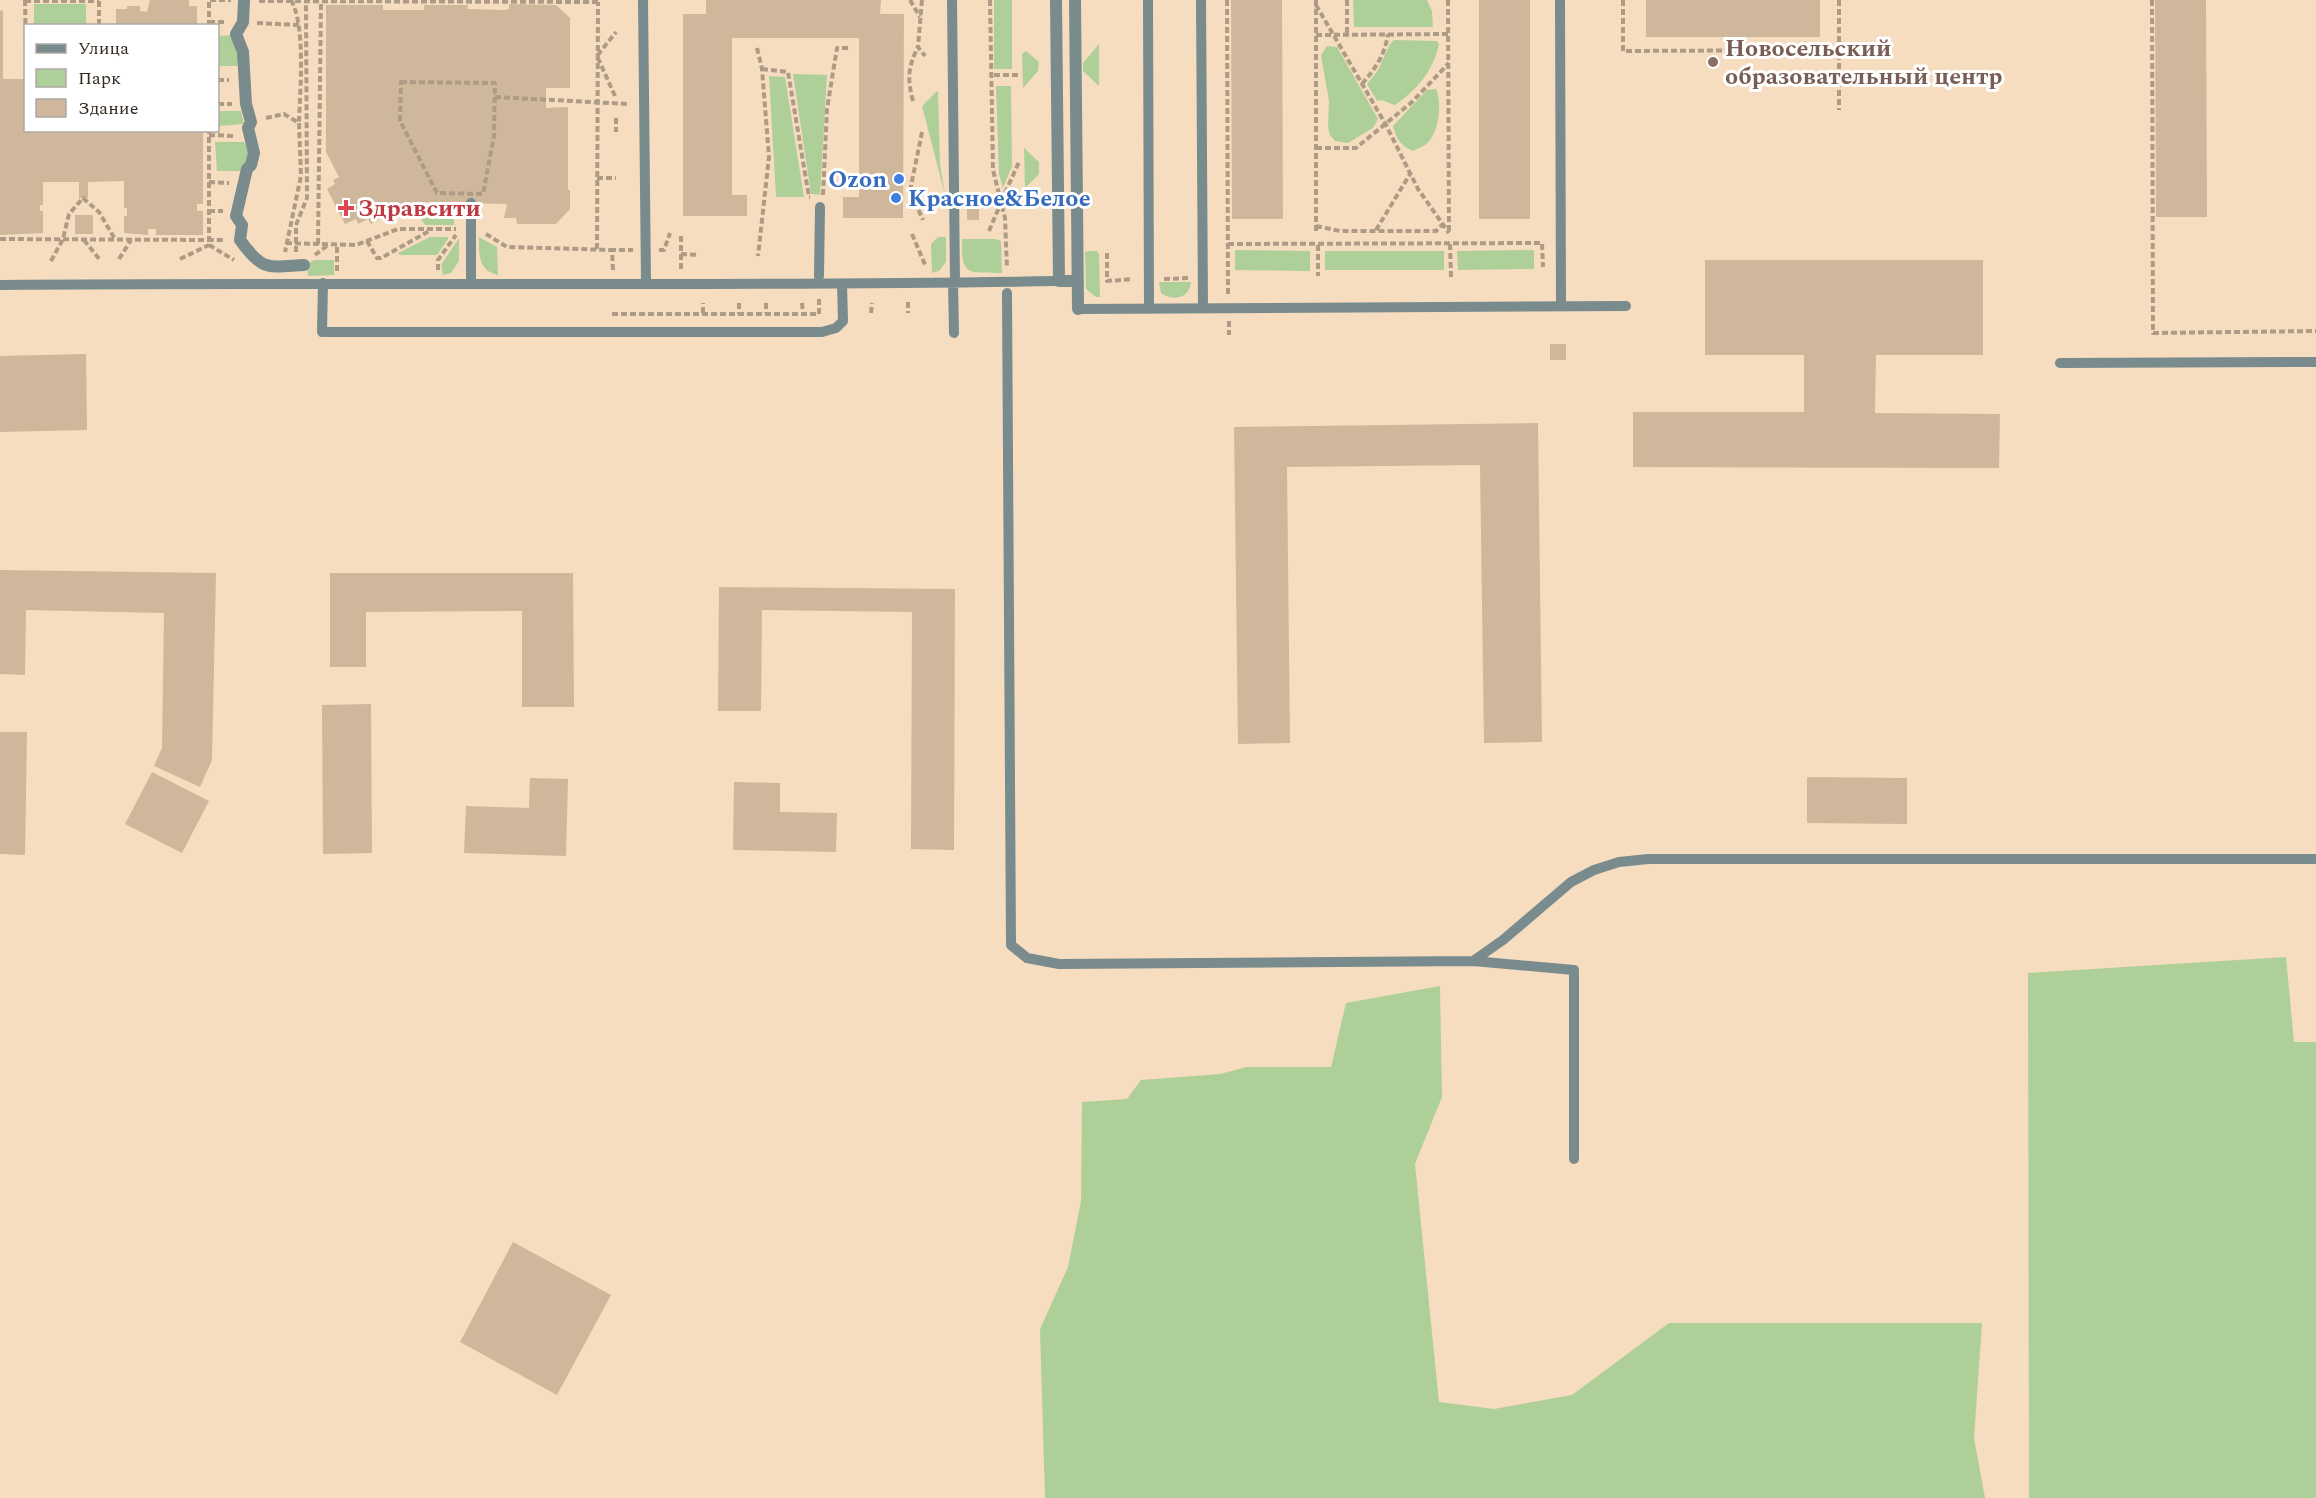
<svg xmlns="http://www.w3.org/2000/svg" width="2316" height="1498" viewBox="0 0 2316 1498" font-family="Spectral,serif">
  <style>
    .green { fill: #afcf99 }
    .building { fill: #cfb79b }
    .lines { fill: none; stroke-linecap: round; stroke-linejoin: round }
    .path { stroke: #ae9b85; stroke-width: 4; stroke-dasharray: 6 3; stroke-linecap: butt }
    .lane { stroke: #798b8d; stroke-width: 10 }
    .street { stroke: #798b8d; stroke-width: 12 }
    .education-dot { fill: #8d6e63; stroke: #fff; stroke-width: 2 }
    .shop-dot { fill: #3f7fe0; stroke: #fff; stroke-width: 2 }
    .health-dot { fill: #e0444e; stroke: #fff; stroke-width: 2 }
    .labels { text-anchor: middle; stroke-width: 6; stroke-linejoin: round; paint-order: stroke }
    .education-label { font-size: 24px; font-weight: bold; fill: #785e54; stroke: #fff; text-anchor: start }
    .shop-label { font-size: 24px; font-weight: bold; fill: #366cbe; stroke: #fff; text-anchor: end }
    .health-label { font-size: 24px; font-weight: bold; fill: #be3a42; stroke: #fff; text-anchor: start }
  </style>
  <rect width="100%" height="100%" fill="#f6ddc0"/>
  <path class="green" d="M 994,0 L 1012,0 L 1012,69 L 994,69 Z
    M 1353,0 L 1427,0 L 1432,11 L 1433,27 L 1354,27 Z
    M 34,4 L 86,4 L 86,25 L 34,25 Z
    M 232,35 L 238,53 L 238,66 L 218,66 L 218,36 Z
    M 1394,40 L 1437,41 L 1439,44 C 1433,71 1418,89 1395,105 L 1381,100 L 1377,101 L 1367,84 L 1378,70 L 1390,44 Z
    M 1099,44 L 1099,86 L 1083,71 L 1083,63 Z
    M 1327,46 L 1337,47 L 1378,119 L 1373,128 L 1348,143 L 1335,141 L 1330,135 L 1328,127 L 1329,101 L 1321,55 Z
    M 1026,51 L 1039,62 L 1038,71 L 1023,88 L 1022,54 Z
    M 793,74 L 827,75 L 820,195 L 811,194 Z
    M 769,76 L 785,77 L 804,197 L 776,197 Z
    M 996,86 L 1011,86 L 1012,166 L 1003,188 L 999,174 Z
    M 1436,89 C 1442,103 1439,128 1430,140 C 1426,146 1419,148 1413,151 C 1401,146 1396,139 1393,126 L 1427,90 Z
    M 937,91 L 938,92 L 940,164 L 945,195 L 922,106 Z
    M 218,111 L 241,111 L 244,124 L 218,126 Z
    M 215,142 L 244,142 L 250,153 L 242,171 L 217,171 Z
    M 1024,148 L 1039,162 L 1039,174 L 1025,188 Z
    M 424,209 L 454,210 L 454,225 L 425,225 L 417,212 Z
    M 430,237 L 448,237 L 448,239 L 437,255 L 400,255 L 398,253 Z
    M 479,237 L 497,247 L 498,275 C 478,271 479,254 479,237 Z
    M 938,237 L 946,237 L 946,262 L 939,271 L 932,273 L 931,244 Z
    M 459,238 L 459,261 L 451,273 L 443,275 L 441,265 Z
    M 962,239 L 995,239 L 1001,241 L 1002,273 C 968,272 961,277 962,239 Z
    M 1235,250 L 1310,251 L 1310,271 L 1235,270 Z
    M 1534,250 L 1534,269 L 1458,270 L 1457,251 Z
    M 1089,251 L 1097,251 L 1099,254 L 1100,297 L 1096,297 L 1086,289 L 1085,252 Z
    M 1325,251 L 1444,251 L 1444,270 L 1325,270 Z
    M 314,260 L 334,260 L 334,275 L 308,276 L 307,264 Z
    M 1159,282 L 1191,282 C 1190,298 1173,302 1161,293 Z
    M 2286,957 L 2294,1042 L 2316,1042 L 2316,1498 L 2029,1498 L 2028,973 Z
    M 1440,986 L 1442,1097 L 1415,1164 L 1439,1402 L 1494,1409 L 1572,1395 L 1669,1323 L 1982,1323 L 1974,1438 L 1985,1498 L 1045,1498 L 1040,1329 L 1068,1267 L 1081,1201 L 1082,1102 L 1127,1099 L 1141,1080 L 1220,1074 L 1246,1067 L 1331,1067 L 1346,1003 Z"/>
  <path class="building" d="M 150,0 L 189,0 L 189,6 L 197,6 L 197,26 L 116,25 L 116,9 L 127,9 L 127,6 L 140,6 L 140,11 L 147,12 Z
    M 706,0 L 881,0 L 880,14 L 904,14 L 903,218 L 843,218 L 843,197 L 859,197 L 859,38 L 732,38 L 732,195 L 747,195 L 747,216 L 683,216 L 683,14 L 706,14 Z
    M 1231,0 L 1282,0 L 1283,219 L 1232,219 Z
    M 1479,0 L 1530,0 L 1530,219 L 1479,219 Z
    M 1646,0 L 1820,0 L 1820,37 L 1646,37 Z
    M 2155,0 L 2206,0 L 2207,217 L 2156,217 Z
    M 509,4 L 556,5 L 570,18 L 570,88 L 546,88 L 546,108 L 568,107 L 568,190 L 570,190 L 570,209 L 556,224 L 517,224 L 516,218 L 504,218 L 507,204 L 420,202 L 414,209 L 385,223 L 382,218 L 371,224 L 368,219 L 358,224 L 356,219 L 345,224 L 327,189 L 335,184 L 333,180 L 339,177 L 326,152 L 326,5 L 383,5 L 383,10 L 424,10 L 424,5 L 468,5 L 467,9 L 505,10 L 509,9 Z
    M 3,10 L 3,79 L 26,79 L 26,130 L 203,130 L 203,204 L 197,204 L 197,211 L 203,211 L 203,235 L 156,235 L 156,229 L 148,229 L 148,235 L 124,233 L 124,216 L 127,216 L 127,208 L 124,208 L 124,181 L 88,182 L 88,198 L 79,198 L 79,182 L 43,182 L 43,205 L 40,205 L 40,211 L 43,211 L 43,233 L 0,235 L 0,11 Z
    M 967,208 L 979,208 L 979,220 L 967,220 Z
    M 75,215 L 93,215 L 93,234 L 75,234 Z
    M 1705,260 L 1983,260 L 1983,355 L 1876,355 L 1875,413 L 2000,414 L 1999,468 L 1633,467 L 1633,412 L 1804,412 L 1804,355 L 1705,355 Z
    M 1550,344 L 1566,344 L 1566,360 L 1550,360 Z
    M 86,354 L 87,430 L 0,432 L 0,356 Z
    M 1538,423 L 1542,742 L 1484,743 L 1480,465 L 1287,467 L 1290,743 L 1238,744 L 1234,427 Z
    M 0,570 L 216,573 L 212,760 L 200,787 L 154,766 L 162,748 L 164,613 L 26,610 L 25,675 L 0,674 Z
    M 330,573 L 573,573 L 574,707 L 522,707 L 522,611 L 366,612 L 366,667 L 330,667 Z
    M 719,587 L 955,589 L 954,850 L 911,849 L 912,612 L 762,610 L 761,711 L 718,711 Z
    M 371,704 L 372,853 L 323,854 L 322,705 Z
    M 0,732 L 27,732 L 25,855 L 0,854 Z
    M 152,772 L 209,801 L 182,853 L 125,824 Z
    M 1807,777 L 1907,778 L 1907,824 L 1807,823 Z
    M 530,778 L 568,779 L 566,856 L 464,853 L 466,806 L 529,808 Z
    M 734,782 L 780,783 L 780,812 L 837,813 L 836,852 L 733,850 Z
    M 513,1242 L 611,1295 L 557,1395 L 460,1342 Z"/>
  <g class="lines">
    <path class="path" d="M 25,0 L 26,55
      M 291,0 C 306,27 300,90 299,122
      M 910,0 L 920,17
      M 922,0 L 918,47 L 925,56
      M 990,0 L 993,170 L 1005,218 L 1007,268
      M 1227,0 L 1228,294
      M 1316,0 L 1316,233
      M 1347,0 L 1347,35
      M 1448,0 L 1449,233
      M 1623,0 L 1623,51 L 1839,50
      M 1839,0 L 1839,110
      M 2152,0 L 2153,333 L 2316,331
      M 25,1 L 99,1
      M 99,1 L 99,26
      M 259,1 L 598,2 L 598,0
      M 1316,5 L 1386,125 L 1418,189 L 1449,233
      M 209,22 L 226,22
      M 257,23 L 299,25
      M 209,26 L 209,0 L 231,0
      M 1316,35 L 1448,34
      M 757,48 L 762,69 L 769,157 L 758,256
      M 762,69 L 788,72 L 809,197 L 810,197
      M 994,75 L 1018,75
      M 218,80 L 229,80
      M 401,82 L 495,83 L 494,136 L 483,194 L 437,193 L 400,121 Z
      M 1362,84 C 1375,69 1385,55 1388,34
      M 615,96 L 597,56 L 616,32
      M 495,97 L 629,104
      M 913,101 C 907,79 908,67 918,47
      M 218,104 L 232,104
      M 266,118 L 284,114 L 299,123 L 301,176 L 285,252
      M 616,118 L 616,132
      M 922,132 L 910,191 L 923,220
      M 209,135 L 235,136
      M 1316,148 L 1356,148 L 1412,102 L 1449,63
      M 597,178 L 616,178
      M 209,182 L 229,183
      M 1005,193 L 1019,162
      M 823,195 L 827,109 L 837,48 L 850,48
      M 209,211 L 223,211
      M 1316,226 L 1340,231 L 1436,231 L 1443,224
      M 1376,230 L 1410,174
      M 989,231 L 1000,205
      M 486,234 L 507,247 L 612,250
      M 912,234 L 926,267
      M 0,239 L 209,240 L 209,130
      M 84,240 L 100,260
      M 367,241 L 377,258 L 381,258 L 431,230
      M 286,243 L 356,245 L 398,229 L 456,229
      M 318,244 L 321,1
      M 1228,244 L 1542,243 L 1543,267
      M 1450,244 L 1451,277
      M 209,245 L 234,260
      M 1318,245 L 1318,276
      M 597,249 L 598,2
      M 659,250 L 664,250 L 670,233
      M 296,252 L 296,225 L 307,198 L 306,1
      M 1107,253 L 1107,281 L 1133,279
      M 681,254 L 699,255
      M 315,255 L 328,245
      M 119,259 L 131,240
      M 180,259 L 209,245 L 209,240 L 225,240
      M 51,261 L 63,239 L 69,214 L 83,198 L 99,212 L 115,239
      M 681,269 L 681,233
      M 438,270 L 438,260 L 456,235
      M 613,270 L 612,250 L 633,250
      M 337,271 L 337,245
      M 1164,279 L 1189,278
      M 908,302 L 908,313
      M 739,303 L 739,314
      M 766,303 L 766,313
      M 802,303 L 803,314
      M 703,313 L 703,303
      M 871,313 L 872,303
      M 612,314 L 819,314 L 819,297
      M 1229,321 L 1229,335"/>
    <path class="lane" d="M 643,0 L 646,283
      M 952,0 L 955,282
      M 1148,0 L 1149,309
      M 1201,0 L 1203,308
      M 1560,0 L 1561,306
      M 471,203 L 471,283
      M 819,276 L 820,207
      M 323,283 L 322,332 L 822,332 L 836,328 L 843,321 L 842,284
      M 953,283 L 954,333
      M 0,285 C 353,282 706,287 1059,281
      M 1007,293 L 1011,945 L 1027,958 L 1059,964 L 1473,961 L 1574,970 L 1574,1159
      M 1078,309 L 1626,306
      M 2060,363 L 2316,362
      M 1473,961 L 1503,940 L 1571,882 L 1594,870 L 1619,862 L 1648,859 L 2316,859"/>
    <path class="street" d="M 244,0 L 243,22 L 236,34 L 243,52 L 246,104 L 251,122 L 248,128 L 254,153 L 251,165 L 247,169 L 236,216 L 242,225 L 240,240 C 263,272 268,267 304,265
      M 1056,0 L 1059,281 L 1078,281
      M 1075,0 L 1078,309"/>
  </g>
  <circle class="education-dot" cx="1713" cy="62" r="6"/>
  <g class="shop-dot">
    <circle cx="899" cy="179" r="6"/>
    <circle cx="896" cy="198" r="6"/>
  </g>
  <path class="health-dot" d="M343 199h6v6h6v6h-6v6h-6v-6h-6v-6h6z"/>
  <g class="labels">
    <g class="education-label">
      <text x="1725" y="56">Новосельский<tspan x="1725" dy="28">образовательный центр</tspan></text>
    </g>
    <g class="shop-label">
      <text x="887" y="187">Ozon</text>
      <text x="908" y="206" text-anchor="start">Красное&amp;Белое</text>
    </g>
    <g class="health-label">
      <text x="358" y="216">Здравсити</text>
    </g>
  </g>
  <rect x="24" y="24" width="195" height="108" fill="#ffffff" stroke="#adaaa5" stroke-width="1.5"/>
  <rect x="36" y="44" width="30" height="9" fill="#798b8d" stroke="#adaaa5" stroke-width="1.5"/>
  <text x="78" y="54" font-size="18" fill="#332a1f">Улица</text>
  <rect x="36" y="69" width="30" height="18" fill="#afcf99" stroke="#adaaa5" stroke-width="1.5"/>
  <text x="78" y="84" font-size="18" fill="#332a1f">Парк</text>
  <rect x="36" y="99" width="30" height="18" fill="#cfb79b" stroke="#adaaa5" stroke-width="1.5"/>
  <text x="78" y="114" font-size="18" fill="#332a1f">Здание</text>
</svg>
